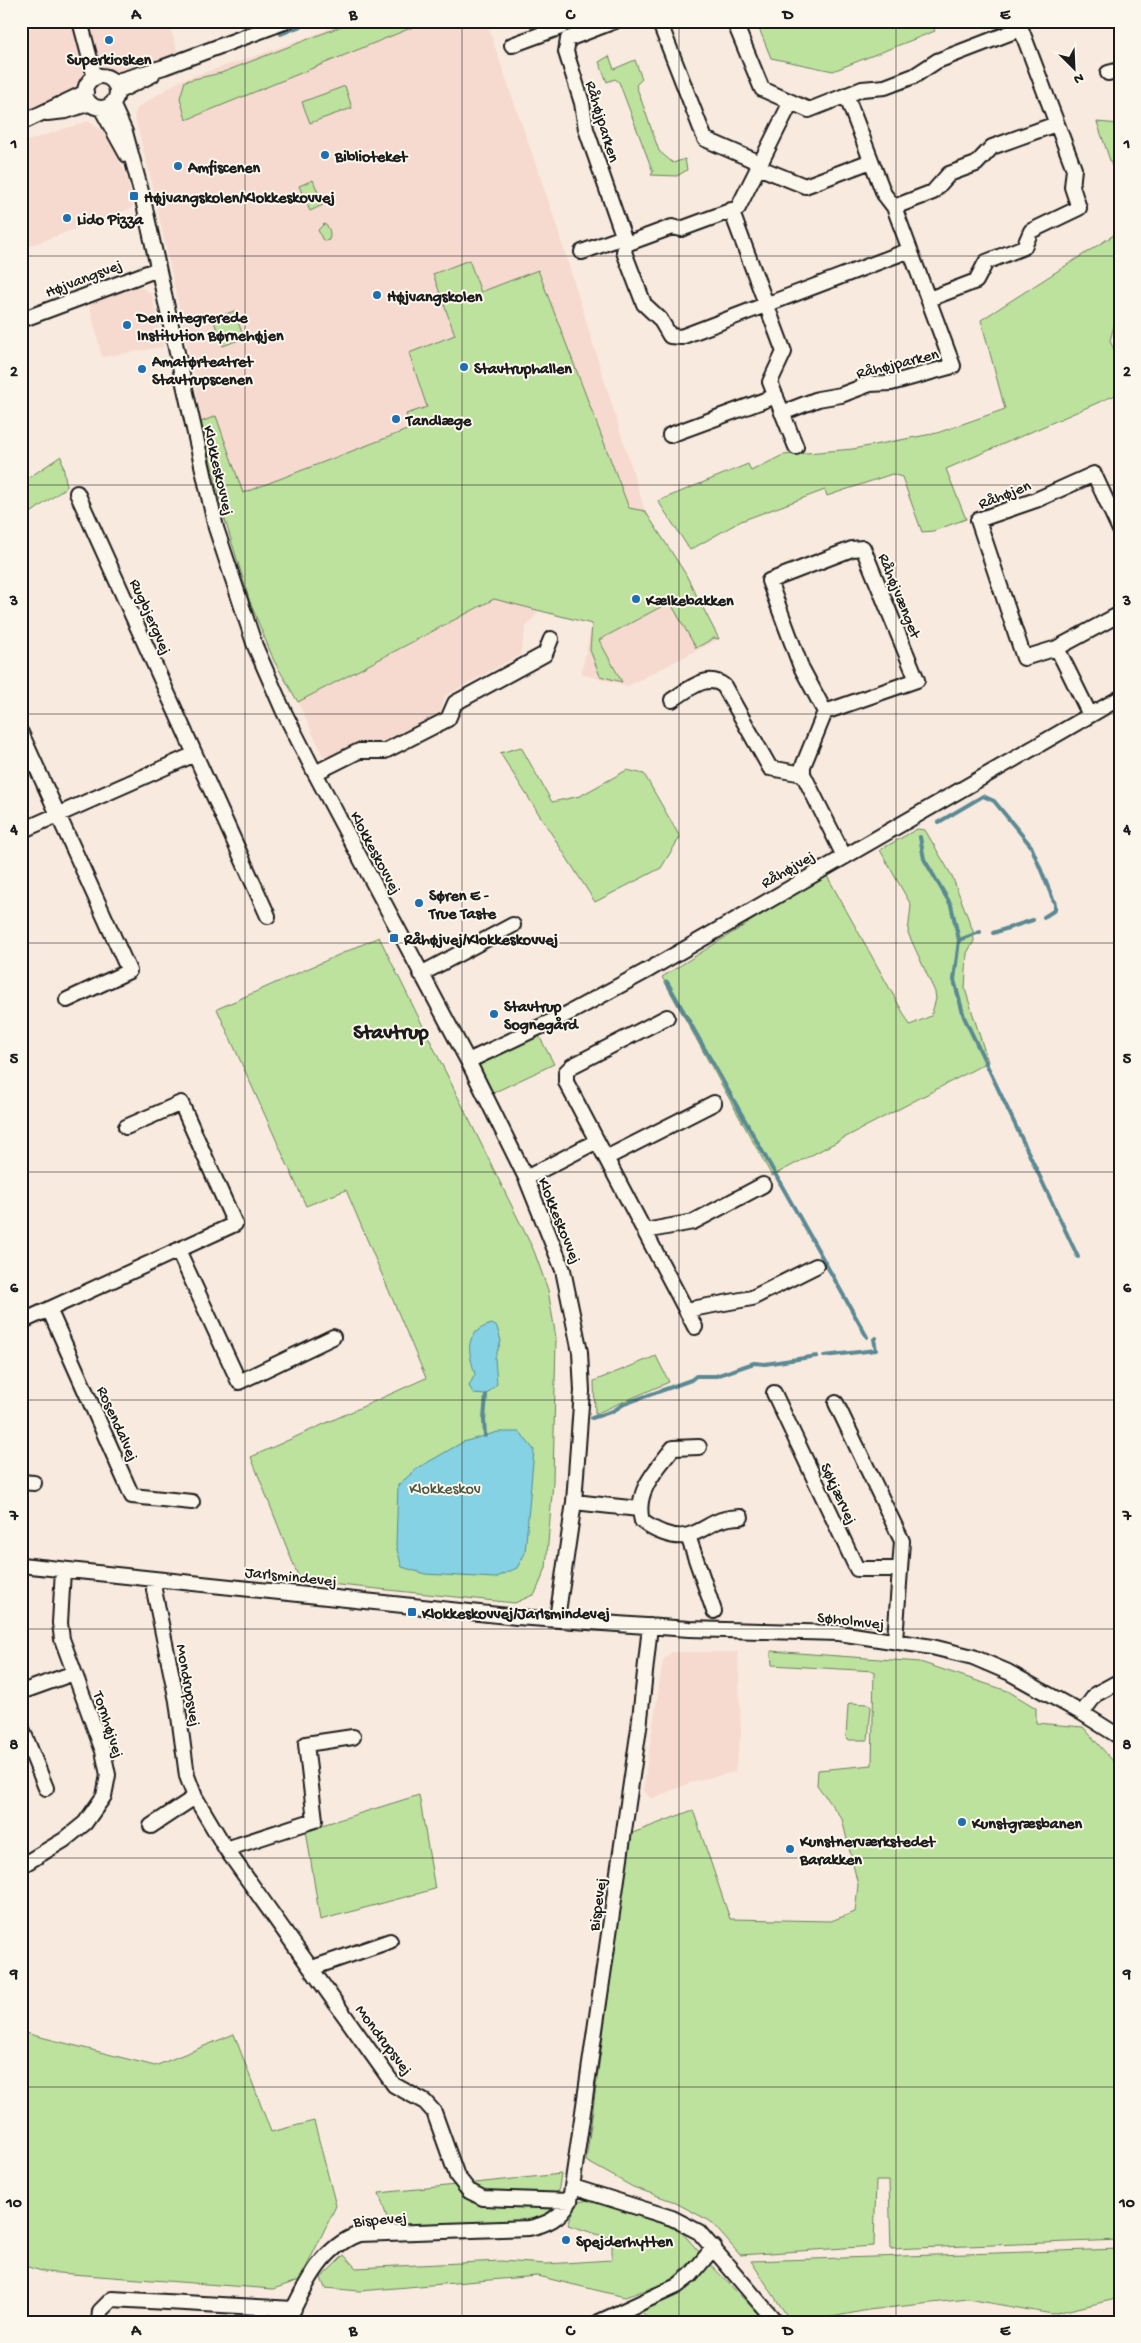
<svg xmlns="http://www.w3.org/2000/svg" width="1141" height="2343" viewBox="0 0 1141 2343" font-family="'Gochi Hand',sans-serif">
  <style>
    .built { fill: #f6dacf }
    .green { fill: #bce29e; stroke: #6c7f5d }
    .water { fill: #84d2e3; stroke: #5a8993 }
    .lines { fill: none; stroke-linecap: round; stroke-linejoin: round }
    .stream { stroke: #5a8993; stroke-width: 4 }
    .minor-casing { stroke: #1c1c1c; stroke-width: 18 }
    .minor { stroke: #fbf7ec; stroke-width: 14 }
    .grid { fill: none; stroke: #1c1c1c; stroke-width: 1; stroke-opacity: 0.55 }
    .poi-dot { fill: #1f6fb2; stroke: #fbf7ec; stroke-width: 2 }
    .labels { text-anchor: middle; stroke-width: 4; stroke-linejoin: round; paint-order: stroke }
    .poi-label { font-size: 16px; font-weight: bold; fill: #1c1c1c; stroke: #fbf7ec; text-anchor: start }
    .street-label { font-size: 16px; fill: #1c1c1c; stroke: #fbf7ec }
    .park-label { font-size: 16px; fill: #4c5743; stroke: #fbf7ec }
    .district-label { font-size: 21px; font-weight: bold; fill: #1c1c1c; stroke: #fbf7ec }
    .neatline { fill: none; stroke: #1c1c1c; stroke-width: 2 }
    .grid-label { font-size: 16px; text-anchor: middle; font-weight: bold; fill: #1c1c1c }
  </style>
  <rect width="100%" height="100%" fill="#f9eadf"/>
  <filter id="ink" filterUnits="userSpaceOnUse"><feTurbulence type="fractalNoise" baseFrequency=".02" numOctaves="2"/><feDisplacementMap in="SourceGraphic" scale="10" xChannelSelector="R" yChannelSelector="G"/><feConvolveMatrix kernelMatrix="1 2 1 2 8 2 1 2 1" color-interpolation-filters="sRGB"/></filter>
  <g filter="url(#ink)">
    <path class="built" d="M 52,21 L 73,21 L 86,73 L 74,92 L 21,113 L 21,31 Z
      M 87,21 L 168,21 L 178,53 L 121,74 L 99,65 Z
      M 350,21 L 486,21 L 553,214 L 645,511 L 685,573 L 719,639 L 628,686 L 581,674 L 592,624 L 531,608 L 539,611 L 526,627 L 520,655 L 445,696 L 441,712 L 381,743 L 355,744 L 325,760 L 298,702 L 274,661 L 250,602 L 225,520 L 201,422 L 194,375 L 150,176 L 134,115 L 138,107 L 181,80 L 264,53 Z
      M 88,121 L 108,135 L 126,175 L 133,202 L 132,208 L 21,249 L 21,143 Z
      M 135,287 L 144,288 L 152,295 L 164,347 L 102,357 L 89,304 Z
      M 672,1652 L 738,1652 L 741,1733 L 735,1772 L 695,1781 L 651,1799 L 643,1790 L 663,1660 Z"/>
    <path class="green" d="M 355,21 L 428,21 L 186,120 L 180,98 L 185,81 L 221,73 Z
      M 756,21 L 931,21 L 935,31 L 833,71 L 771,58 Z
      M 609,56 L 614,69 L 635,60 L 642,79 L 636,85 L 659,151 L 673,163 L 685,159 L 687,170 L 677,176 L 651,175 L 653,172 L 619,82 L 615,79 L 607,82 L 599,62 Z
      M 345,86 L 352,108 L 310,123 L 302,102 Z
      M 1097,122 L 1120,124 L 1120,190 Z
      M 313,180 L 323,205 L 310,211 L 299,186 Z
      M 324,224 C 330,227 331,234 329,240 L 325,241 L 322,239 L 318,230 Z
      M 1120,231 L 1120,302 L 1110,341 L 1120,362 L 1120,393 L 946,469 L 966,519 L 933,531 L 922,532 L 902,477 L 892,474 L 827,496 L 825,490 L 741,521 L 690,550 L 658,501 L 748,464 L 751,471 L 783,455 L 853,449 L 937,433 L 1005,409 L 981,320 Z
      M 469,260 L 481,292 L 538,270 L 629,508 L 645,511 L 685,573 L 719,639 L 714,638 L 696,648 L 670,602 L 599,640 L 622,682 L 600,676 L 590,650 L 592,624 L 494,599 L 298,702 L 274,661 L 250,602 L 225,520 L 201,422 L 216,416 L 243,493 L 438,418 L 410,425 L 406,414 L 427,407 L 409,353 L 455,335 L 433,274 Z
      M 234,311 L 244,338 L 223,346 L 213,319 Z
      M 61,456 L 67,487 L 21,520 L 21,483 Z
      M 521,747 L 552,802 L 580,796 L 627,770 L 644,774 L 680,837 L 661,868 L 595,902 L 500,753 Z
      M 917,829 L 925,830 L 952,876 L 973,931 L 974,941 L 967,953 L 965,989 L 988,1062 L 772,1176 L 662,977 L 826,874 L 910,1025 L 931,1016 L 936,999 L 935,992 L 908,933 L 911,905 L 880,850 Z
      M 379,937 L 534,1251 L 548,1290 L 556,1338 L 553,1482 L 546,1568 L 535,1594 L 515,1603 L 300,1581 L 251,1457 L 426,1378 L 346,1190 L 306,1206 L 217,1009 Z
      M 538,1034 L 554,1064 L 493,1093 L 479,1065 Z
      M 656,1356 L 669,1382 L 595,1414 L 594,1381 Z
      M 771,1651 L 920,1662 L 1008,1691 L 1036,1708 L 1036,1723 L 1083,1727 L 1120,1769 L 1120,2171 L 1116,2172 L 1117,2205 L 1120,2206 L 1120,2240 L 891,2249 L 889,2181 L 876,2181 L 874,2246 L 740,2255 L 710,2221 L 672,2201 L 633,2187 L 586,2161 L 630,1834 L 693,1810 L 730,1919 L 831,1921 L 855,1912 L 858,1885 L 842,1819 L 817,1785 L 818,1770 L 872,1765 L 874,1671 L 772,1665 Z
      M 850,1703 L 868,1704 L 871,1707 L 868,1740 L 849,1740 L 846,1737 L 848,1705 Z
      M 419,1795 L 435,1889 L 320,1920 L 306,1830 Z
      M 21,2032 L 155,2066 L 234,2034 L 271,2132 L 314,2121 L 336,2206 L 300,2280 L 273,2289 L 45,2272 L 21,2265 Z
      M 561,2174 C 556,2205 558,2211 527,2224 L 391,2230 L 379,2193 Z
      M 590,2200 L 680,2230 L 700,2253 L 669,2282 L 625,2297 L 537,2276 L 360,2291 L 325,2288 L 321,2278 L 344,2255 L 356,2268 L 501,2261 L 546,2264 L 612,2260 L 612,2239 L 568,2225 L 577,2202 Z
      M 1120,2249 L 1120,2298 L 1052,2314 L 968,2299 L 868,2310 L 807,2322 L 791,2322 L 751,2261 Z
      M 708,2262 L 766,2322 L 653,2322 L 639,2310 Z"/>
    <path class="water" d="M 492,1324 L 497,1327 L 501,1341 L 495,1358 L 497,1384 L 486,1395 L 474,1394 L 469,1386 L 475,1374 C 468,1351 463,1332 492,1324 Z
      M 498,1432 L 520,1432 L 534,1450 L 525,1553 L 517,1568 L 495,1578 L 425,1574 L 402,1567 L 396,1546 L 398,1485 L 418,1468 L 463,1442 Z"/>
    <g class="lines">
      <path class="stream" d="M 281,34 L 313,21
        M 939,822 L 983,796 L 994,801 L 1031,846 L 1055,904 L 1055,910 L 1044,917
        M 920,837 L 924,859 L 951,905 L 959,940 L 954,980 L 964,1017 L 1078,1257
        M 993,933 L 1033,920
        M 959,940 L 980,932
        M 667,982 L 867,1337
        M 824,1356 L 876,1350 L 874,1339 L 876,1338
        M 592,1418 L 613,1411 L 624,1404 L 691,1380 L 696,1376 L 716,1376 L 754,1363 L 765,1364 L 817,1356
        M 485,1436 L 484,1420 L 486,1395"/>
      <g class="minor-casing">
        <path id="minor" d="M 80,21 L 95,78
          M 615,21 L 568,39 L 566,52 L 582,103 L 586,129 L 626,244 L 624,252 L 644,304 L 660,319 L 670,336 L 681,337 L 910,250
          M 659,21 L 705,139 L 760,163
          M 734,21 L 762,89 L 809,110 L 862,89 L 885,87 L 914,76 L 937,61 L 1020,29
          M 512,45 L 561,27
          M 1108,73 L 1120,70
          M85 92a16 16 0 1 1 32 0a16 16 0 1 1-32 0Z
          M 114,82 L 164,67 L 287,21
          M 117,92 L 152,75
          M 112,104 L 125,132 L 142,195 L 216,528 L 255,646 L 283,710 L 315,773 L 468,1061 L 526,1178 L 563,1270 L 580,1352 L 582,1391 L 574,1502 L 557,1619
          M 101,108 L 127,155
          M 47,113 L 66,111 L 90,103
          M 21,123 L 86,92
          M 758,167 L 805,186 L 871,161
          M 894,207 L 933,192 L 949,174 L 976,164 L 992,147 L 1056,124
          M 731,210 L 784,352 L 770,382 L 796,447
          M 626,244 L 672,227 L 681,229 L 738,208 L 791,102
          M 582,252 L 623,237
          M 929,299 L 976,281 L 986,262 L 1024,247 L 1031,231 L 1079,208 L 1072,187 L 1074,169 L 1018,21
          M 21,320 L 158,269
          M 782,413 L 818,399 L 841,395 L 870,384 L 891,383 L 953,366 L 894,207 L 884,194 L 846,95
          M 670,435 L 776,396
          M 77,493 L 268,916
          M 1120,530 L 1094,474 L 1036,500 L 978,520 L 1024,658 L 1057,648 L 1120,614
          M 1057,648 L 1090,715
          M 672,700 C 688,690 707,672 724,686 L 770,768 L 803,774
          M 825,712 L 801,667 L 769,581 L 852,549 L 863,548 L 917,680 L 825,712 L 803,766 L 803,774 L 844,856
          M 21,733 L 129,971 L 67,1000
          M 315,773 L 359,751 L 385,751 L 448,719 L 455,703 L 545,654 L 551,639
          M 21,831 L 195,754
          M 421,974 L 513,925
          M 667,1017 L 572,1066 L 566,1072 L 566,1082 L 695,1327
          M 468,1061 L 569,1013 L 650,969 L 1120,698
          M 606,1158 L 714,1103
          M 526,1178 L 597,1141
          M 645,1231 L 693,1222 L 763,1185
          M 178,1250 L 239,1382 L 333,1337
          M 49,1309 L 132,1496 L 192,1502
          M 686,1310 L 752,1298 L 816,1266
          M 21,1322 L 235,1224 L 181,1103 L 126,1127
          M 774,1393 L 857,1569 L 900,1569
          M 836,1403 L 902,1541 L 895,1641
          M 699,1447 L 673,1448 C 656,1470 634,1492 642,1521 C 653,1530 674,1540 689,1535 C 711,1528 712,1518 741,1517
          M 21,1482 L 34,1483
          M 574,1502 L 639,1509
          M 688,1536 L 714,1611
          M 21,1565 L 517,1617 L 689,1629 L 839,1633 L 932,1647 L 973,1657 L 1008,1672 L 1082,1713 L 1120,1737
          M 155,1579 L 154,1590 L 177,1701 L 187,1776 L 195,1797 L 226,1849 L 394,2085 L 425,2102 L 434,2112 L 457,2176 L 469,2191 L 483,2198 L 570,2201
          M 21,1692 L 74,1673
          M 1082,1713 L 1096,1694 L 1120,1681
          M 21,1726 L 46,1788
          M 151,1826 L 195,1797
          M 226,1849 L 315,1820 L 306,1744 L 353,1737
          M 21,1866 L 64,1840 L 85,1823 L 104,1796 L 108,1775 L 103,1751 L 62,1639 L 60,1623 L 63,1570
          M 312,1968 L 390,1941
          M 573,2187 L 672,2218 L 699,2232 L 776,2322
          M 99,2322 L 100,2311 L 112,2299 L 294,2309
          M 287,2322 C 304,2288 320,2248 359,2234 L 529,2228 C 548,2224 560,2218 570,2201 L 639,1728 L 650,1626
          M 599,2322 L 677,2286 L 691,2275 L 714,2247"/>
      </g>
      <use href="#minor" class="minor"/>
    </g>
  </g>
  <path class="grid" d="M 245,21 L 245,2322M 462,21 L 462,2322M 679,21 L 679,2322M 896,21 L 896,2322M 21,256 L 1120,256M 21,485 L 1120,485M 21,714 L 1120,714M 21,943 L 1120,943M 21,1172 L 1120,1172M 21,1400 L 1120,1400M 21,1629 L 1120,1629M 21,1858 L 1120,1858M 21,2087 L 1120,2087"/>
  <g class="poi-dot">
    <circle cx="109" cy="40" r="5"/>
    <circle cx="325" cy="155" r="5"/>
    <circle cx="178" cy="166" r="5"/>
    <rect x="129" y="191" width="10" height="10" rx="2.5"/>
    <circle cx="67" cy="218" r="5"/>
    <circle cx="377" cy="295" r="5"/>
    <circle cx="127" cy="325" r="5"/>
    <circle cx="464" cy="367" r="5"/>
    <circle cx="142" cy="369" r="5"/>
    <circle cx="396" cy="419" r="5"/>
    <circle cx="636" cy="599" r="5"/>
    <circle cx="419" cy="903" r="5"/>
    <rect x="389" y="933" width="10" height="10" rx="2.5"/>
    <circle cx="494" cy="1014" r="5"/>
    <rect x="407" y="1607" width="10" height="10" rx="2.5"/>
    <circle cx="962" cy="1822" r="5"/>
    <circle cx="790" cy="1849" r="5"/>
    <circle cx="566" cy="2240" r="5"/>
  </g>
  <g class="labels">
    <g class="poi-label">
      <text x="109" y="64" text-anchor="middle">Superkiosken</text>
      <text x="335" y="161">Biblioteket</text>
      <text x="188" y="172">Amfiscenen</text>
      <text x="144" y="202">Højvangskolen/Klokkeskovvej</text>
      <text x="77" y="224">Lido Pizza</text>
      <text x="387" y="301">Højvangskolen</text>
      <text x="137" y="322">Den integrerede<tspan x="137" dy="18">Institution Børnehøjen</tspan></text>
      <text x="152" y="366">Amatørteatret<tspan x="152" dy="18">Stavtrupscenen</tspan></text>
      <text x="474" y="373">Stavtruphallen</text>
      <text x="406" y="425">Tandlæge</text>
      <text x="646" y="605">Kælkebakken</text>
      <text x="429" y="900">Søren E -<tspan x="429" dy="18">True Taste</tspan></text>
      <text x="404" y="944">Råhøjvej/Klokkeskovvej</text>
      <text x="504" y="1011">Stavtrup<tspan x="504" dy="18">Sognegård</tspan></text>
      <text x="422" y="1618">Klokkeskovvej/Jarlsmindevej</text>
      <text x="972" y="1828">Kunstgræsbanen</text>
      <text x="800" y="1846">Kunstnerværkstedet<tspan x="800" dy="18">Barakken</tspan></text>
      <text x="576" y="2246">Spejderhytten</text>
    </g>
    <g class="street-label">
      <text transform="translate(604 121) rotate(73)" y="6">Råhøjparken</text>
      <text transform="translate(83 277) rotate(-21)" y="6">Højvangsvej</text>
      <text transform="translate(897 362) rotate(-14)" y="6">Råhøjparken</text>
      <text transform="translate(220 470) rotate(77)" y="6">Klokkeskovvej</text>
      <text transform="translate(1004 493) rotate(-21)" y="6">Råhøjen</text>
      <text transform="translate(901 595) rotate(68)" y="6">Råhøjvænget</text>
      <text transform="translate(152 616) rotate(66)" y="6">Rugbjergvej</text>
      <text transform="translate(377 852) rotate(62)" y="6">Klokkeskovvej</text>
      <text transform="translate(787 868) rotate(-30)" y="6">Råhøjvej</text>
      <text transform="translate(561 1220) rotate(68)" y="6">Klokkeskovvej</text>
      <text transform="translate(119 1423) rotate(66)" y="6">Rosendalvej</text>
      <text transform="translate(840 1493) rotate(65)" y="6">Søkjærvej</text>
      <text transform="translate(291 1575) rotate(6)" y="6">Jarlsmindevej</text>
      <text transform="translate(851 1619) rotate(6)" y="6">Søholmvej</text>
      <text transform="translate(190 1685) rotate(80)" y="6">Mondrupsvej</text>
      <text transform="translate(110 1724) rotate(72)" y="6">Tornhøjvej</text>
      <text transform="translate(596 1904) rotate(-82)" y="6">Bispevej</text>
      <text transform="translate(385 2039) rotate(53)" y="6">Mondrupsvej</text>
      <text transform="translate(380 2218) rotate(-5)" y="6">Bispevej</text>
    </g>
    <g class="park-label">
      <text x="445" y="1493">Klokkeskov</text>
    </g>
    <g class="district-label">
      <text x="391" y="1038">Stavtrup</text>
    </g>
  </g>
  <rect width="1141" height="2343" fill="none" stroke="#fbf7ec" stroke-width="55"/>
  <g transform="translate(1074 68) rotate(156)" stroke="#fbf7ec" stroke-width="4" paint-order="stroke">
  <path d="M0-4L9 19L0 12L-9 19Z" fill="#1c1c1c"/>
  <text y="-8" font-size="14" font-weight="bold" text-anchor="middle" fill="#1c1c1c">N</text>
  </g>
  <rect x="28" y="28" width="1086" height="2288" class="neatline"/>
  <g class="grid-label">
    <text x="136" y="19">A</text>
    <text x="353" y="19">B</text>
    <text x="570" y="19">C</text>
    <text x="788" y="19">D</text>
    <text x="1005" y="19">E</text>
    <text x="14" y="148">1</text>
    <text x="1127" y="148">1</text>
    <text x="14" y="376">2</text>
    <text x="1127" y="376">2</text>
    <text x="14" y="605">3</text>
    <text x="1127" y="605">3</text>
    <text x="14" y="834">4</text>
    <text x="1127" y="834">4</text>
    <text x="14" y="1063">5</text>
    <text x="1127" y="1063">5</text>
    <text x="14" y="1292">6</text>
    <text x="1127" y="1292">6</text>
    <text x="14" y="1520">7</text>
    <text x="1127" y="1520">7</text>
    <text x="14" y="1749">8</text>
    <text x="1127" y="1749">8</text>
    <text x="14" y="1978">9</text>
    <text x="1127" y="1978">9</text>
    <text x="14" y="2207">10</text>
    <text x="1127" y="2207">10</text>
    <text x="136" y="2335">A</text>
    <text x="353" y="2335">B</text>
    <text x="570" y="2335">C</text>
    <text x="788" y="2335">D</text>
    <text x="1005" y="2335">E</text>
  </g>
</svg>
